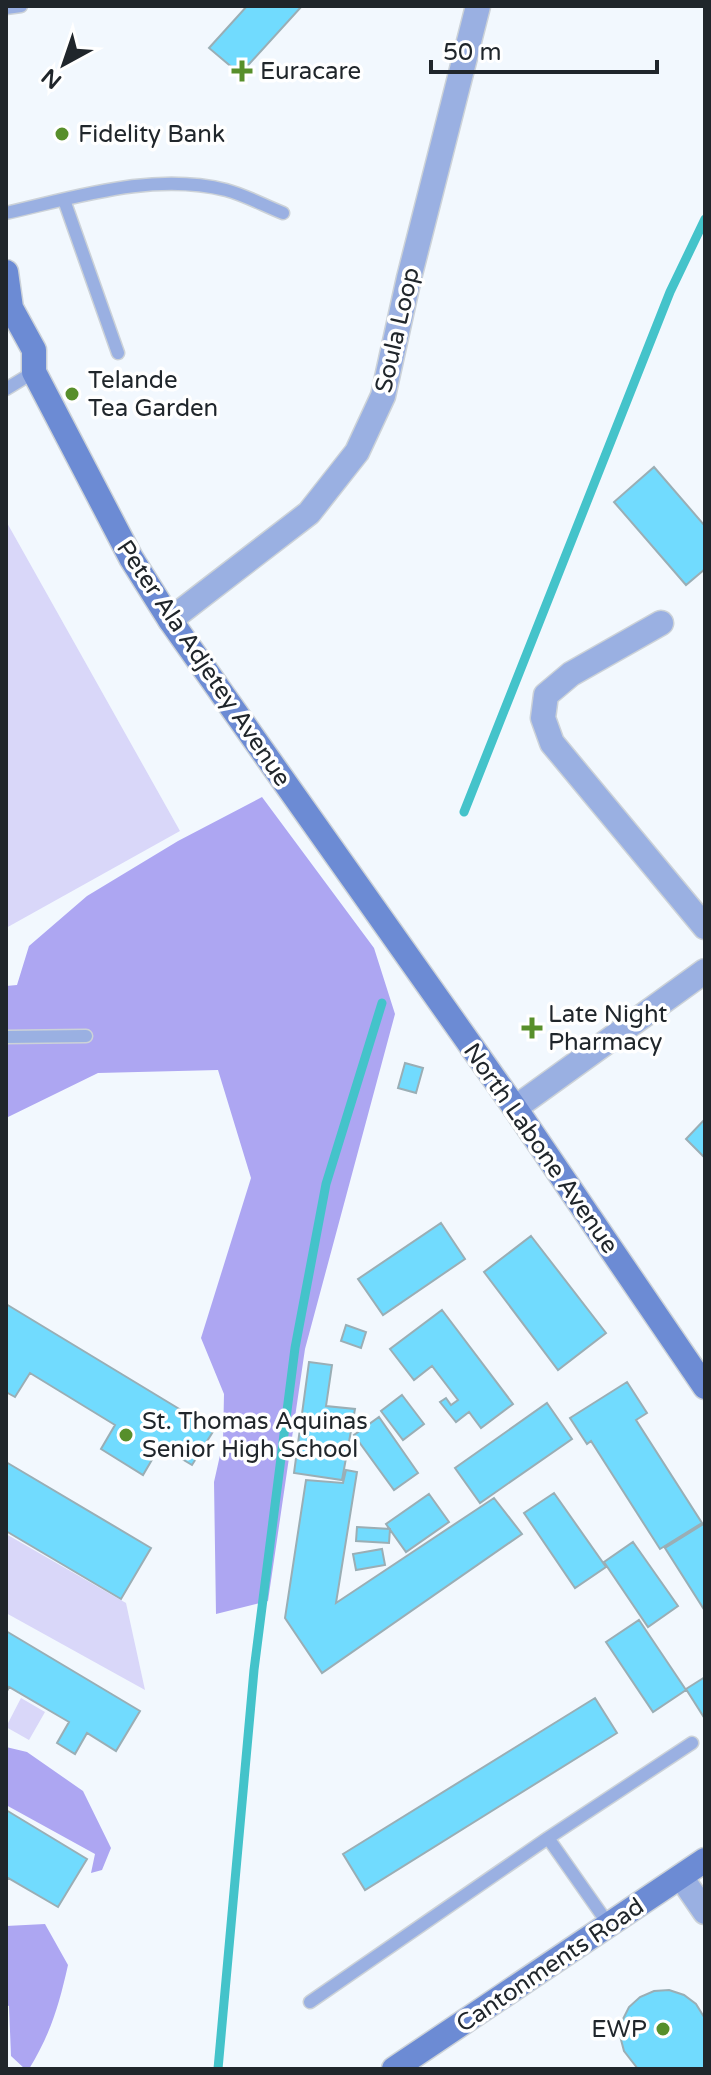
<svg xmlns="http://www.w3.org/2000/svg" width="711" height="2075" viewBox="0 0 711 2075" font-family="'Varela Round',sans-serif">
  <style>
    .green { fill: #d9d7f9 }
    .forest { fill: #ada6f2 }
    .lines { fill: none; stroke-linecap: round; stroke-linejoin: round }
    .stream { stroke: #44c3ca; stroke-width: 9 }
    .building { fill: #71dbfe; stroke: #9aaeb5; stroke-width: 2 }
    .lane-casing { stroke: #ccd2d8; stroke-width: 15 }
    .street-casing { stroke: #ccd2d8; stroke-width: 27 }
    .secondary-casing { stroke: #ccd2d8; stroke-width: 27 }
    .lane { stroke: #9ab0e2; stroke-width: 12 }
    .street { stroke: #9ab0e2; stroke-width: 24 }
    .secondary { stroke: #6c8bd4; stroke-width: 24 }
    .poi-dot { fill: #578f2b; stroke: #fff; stroke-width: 3 }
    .labels { text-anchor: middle; stroke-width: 7; stroke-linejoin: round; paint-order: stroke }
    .poi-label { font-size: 24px; fill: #20262b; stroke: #fff; text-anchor: start }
    .street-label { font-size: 24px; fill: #20262b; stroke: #fff }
  </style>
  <rect width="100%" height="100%" fill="#f2f8fe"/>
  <path class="green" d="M 6,521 L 180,831 L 6,928 Z
    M 6,1534 L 126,1603 L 145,1690 L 6,1613 Z
    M 21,1698 L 45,1712 L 29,1740 L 6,1727 Z"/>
  <path class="forest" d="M 262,797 L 374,948 L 395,1014 L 305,1349 L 268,1601 L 216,1614 L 214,1482 L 223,1442 L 224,1394 L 201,1338 L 251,1178 L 218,1070 L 98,1073 L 6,1118 L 6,986 L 17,985 L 29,946 L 87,896 L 178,841 Z
    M 6,1747 L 27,1752 L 83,1791 L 111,1848 L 102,1870 L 91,1873 L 95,1854 L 6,1805 Z
    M 45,1924 L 68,1965 C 59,2005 51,2033 29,2069 L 25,2069 L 11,2056 L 9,2006 L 6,2005 L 6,1926 Z"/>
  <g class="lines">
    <path class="stream" d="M 464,812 L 670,292 L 705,219
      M 218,2069 L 254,1670 L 295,1348 L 326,1184 L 382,1003"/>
  </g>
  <path class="building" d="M 247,6 L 302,6 L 240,74 L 209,48 Z
    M 654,467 L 705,526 L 705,569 L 686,585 L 614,502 Z
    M 405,1063 L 423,1068 L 416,1093 L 398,1088 Z
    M 705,1119 L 705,1158 L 686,1139 Z
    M 441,1223 L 465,1259 L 383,1315 L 358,1279 Z
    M 531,1236 L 606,1333 L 558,1370 L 484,1272 Z
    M 6,1304 L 214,1430 L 192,1465 L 160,1446 L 143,1475 L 101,1449 L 115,1425 L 30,1373 L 15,1397 L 6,1392 Z
    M 442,1310 L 513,1404 L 481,1428 L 469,1412 L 456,1422 L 440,1402 L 446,1398 L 451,1405 L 458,1400 L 432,1366 L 414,1380 L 390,1349 Z
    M 346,1325 L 366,1332 L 361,1348 L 341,1341 Z
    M 309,1362 L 332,1365 L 326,1406 L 355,1409 L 342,1480 L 294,1473 Z
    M 627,1382 L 647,1413 L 636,1420 L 702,1523 L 660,1549 L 591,1441 L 587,1444 L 570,1418 Z
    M 402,1395 L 424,1424 L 403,1440 L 381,1411 Z
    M 547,1403 L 572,1439 L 480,1503 L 455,1468 Z
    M 379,1417 L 418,1473 L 394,1490 L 354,1435 Z
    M 6,1462 L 151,1548 L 121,1599 L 6,1531 Z
    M 346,1470 L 357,1472 L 336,1603 L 494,1498 L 522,1534 L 322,1673 L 285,1618 L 306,1480 L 343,1483 Z
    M 554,1493 L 606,1567 L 575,1588 L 524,1513 Z
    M 429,1494 L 449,1522 L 406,1552 L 386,1524 Z
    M 705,1523 L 705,1611 L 665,1548 Z
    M 357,1527 L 390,1529 L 389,1543 L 356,1541 Z
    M 633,1542 L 678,1606 L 648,1627 L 604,1562 Z
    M 382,1549 L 385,1565 L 356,1570 L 353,1554 Z
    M 639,1620 L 686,1690 L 653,1712 L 606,1642 Z
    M 6,1631 L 140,1711 L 116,1751 L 87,1733 L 75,1754 L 57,1743 L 69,1722 L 9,1687 L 6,1693 Z
    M 705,1677 L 705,1719 L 686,1689 Z
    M 595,1698 L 617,1733 L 365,1890 L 343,1854 Z
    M 6,1810 L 87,1859 L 58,1907 L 8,1878 L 6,1882 Z
    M 669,1990 L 684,1995 L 696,2004 L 704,2017 L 705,2069 L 638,2069 L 624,2051 L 620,2036 L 622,2021 L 629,2007 L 640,1997 L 654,1991 Z"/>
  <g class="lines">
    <g class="lane-casing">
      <path id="lane" d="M 6,8 L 21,6
        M 64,200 L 118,353
        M 6,213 C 77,197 153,172 226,190 C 245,195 265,206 283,213
        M 6,389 L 34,372
        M 6,1037 L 86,1036
        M 548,1838 L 692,1743
        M 310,2002 L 548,1838 L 609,1925"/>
    </g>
    <g class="street-casing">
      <path id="street" d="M 170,620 L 309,513 L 357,452 L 383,396 L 409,278 L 478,6
        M 661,623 L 571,674 L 546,695 L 543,718 L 552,743 L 705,927
        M 515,1108 L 705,971
        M 681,1877 L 705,1912"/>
    </g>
    <g class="secondary-casing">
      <path id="secondary" d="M 6,272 L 11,308 L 34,350 L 34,372 L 131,558 L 170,620 L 515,1108 L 705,1387
        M 394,2069 L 705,1860"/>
    </g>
    <use href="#lane" class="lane"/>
    <use href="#street" class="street"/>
    <use href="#secondary" class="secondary"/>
  </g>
  <g class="poi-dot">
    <path d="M238 59h8v8h8v8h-8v8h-8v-8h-8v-8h8z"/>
    <circle cx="62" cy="134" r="8"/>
    <circle cx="72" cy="394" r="8"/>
    <path d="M528 1016h8v8h8v8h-8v8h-8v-8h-8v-8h8z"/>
    <circle cx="126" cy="1435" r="8"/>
    <circle cx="663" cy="2029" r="8"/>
  </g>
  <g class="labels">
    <g class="poi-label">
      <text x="260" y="79">Euracare</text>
      <text x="78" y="142">Fidelity Bank</text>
      <text x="88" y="388">Telande<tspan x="88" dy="28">Tea Garden</tspan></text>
      <text x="548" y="1022">Late Night<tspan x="548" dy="28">Pharmacy</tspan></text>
      <text x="142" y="1429">St. Thomas Aquinas<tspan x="142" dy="28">Senior High School</tspan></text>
      <text x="647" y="2037" text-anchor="end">EWP</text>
    </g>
    <g class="street-label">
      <text transform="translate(397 330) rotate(-77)" y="8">Soula Loop</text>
      <text transform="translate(204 663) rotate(56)" y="8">Peter Ala Adjetey Avenue</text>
      <text transform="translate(541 1148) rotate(55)" y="8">North Labone Avenue</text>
      <text transform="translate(550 1965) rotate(-34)" y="8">Cantonments Road</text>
    </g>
  </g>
  <rect width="711" height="2075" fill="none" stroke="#20262b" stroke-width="16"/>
  <g transform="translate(64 64) rotate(220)" stroke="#ffffff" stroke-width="6" paint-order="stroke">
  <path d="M0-6L14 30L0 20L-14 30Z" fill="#20262b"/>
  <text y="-12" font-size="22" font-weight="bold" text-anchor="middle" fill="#20262b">N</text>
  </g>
  <path d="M431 60v12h226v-12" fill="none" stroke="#20262b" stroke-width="4"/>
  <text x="443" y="60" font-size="24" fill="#20262b" stroke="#ffffff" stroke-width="6" paint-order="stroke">50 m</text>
</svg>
